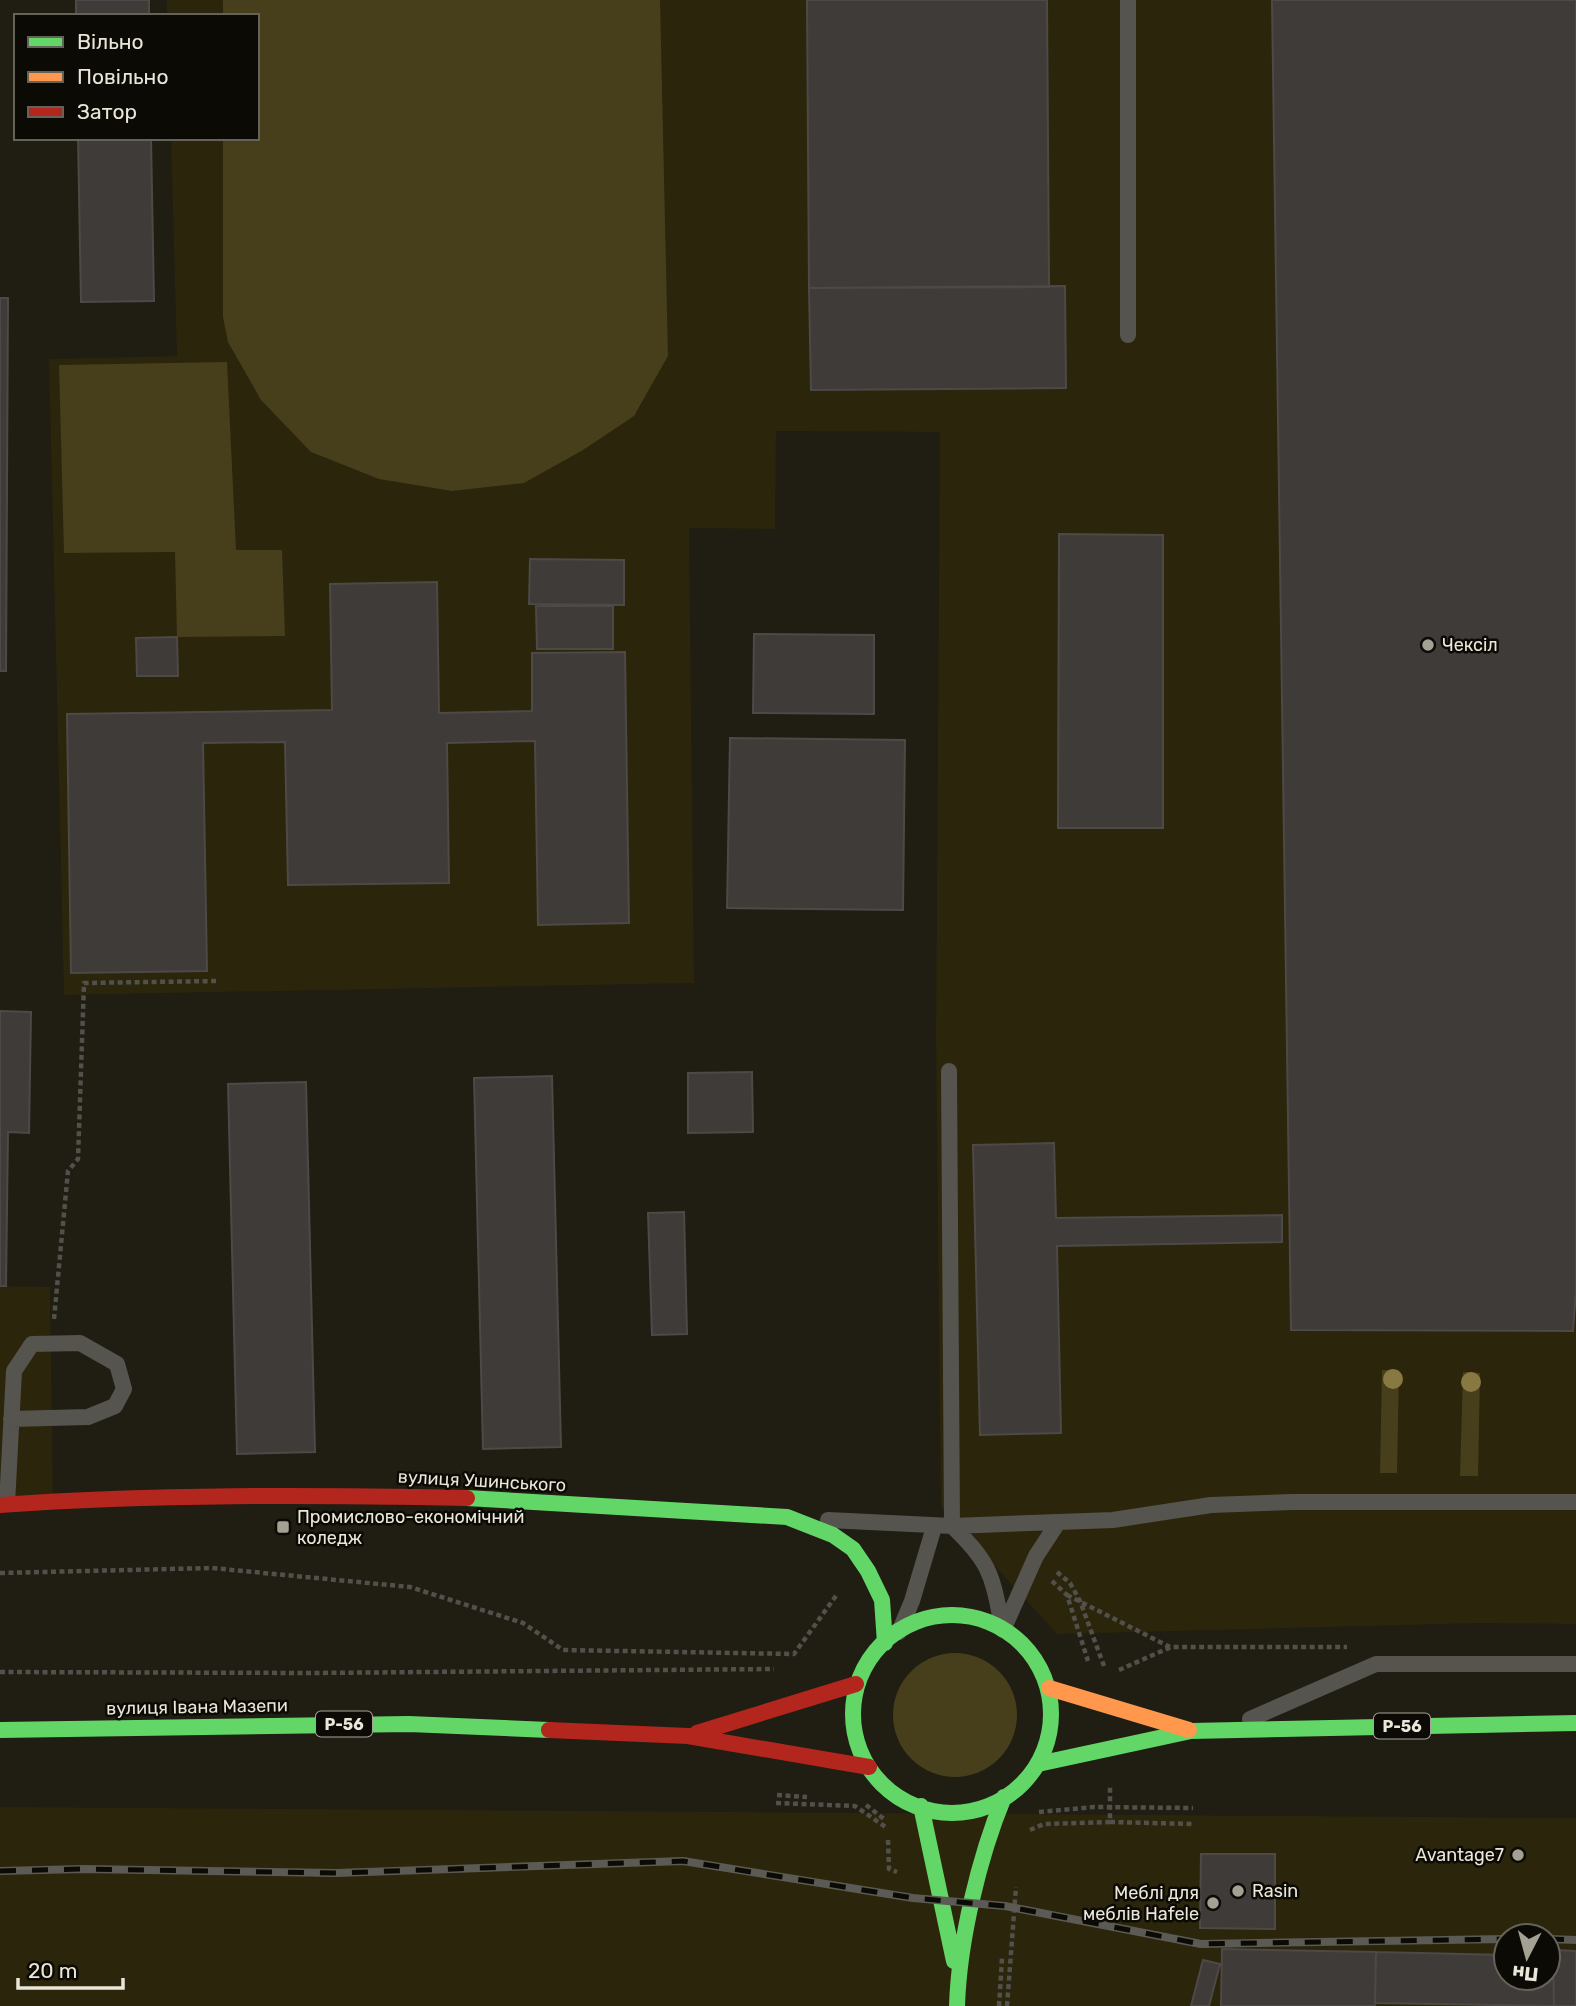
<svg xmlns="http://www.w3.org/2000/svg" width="1576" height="2006" viewBox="0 0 1576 2006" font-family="Rubik,sans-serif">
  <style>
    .built { fill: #2b250b; fill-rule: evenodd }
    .green { fill: #473e1c }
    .building { fill: #3f3b39; stroke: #4d4947; stroke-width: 2 }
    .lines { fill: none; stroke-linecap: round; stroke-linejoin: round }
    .path { stroke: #51504a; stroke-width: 4.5; stroke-dasharray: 5 3.5; stroke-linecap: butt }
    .lane { stroke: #55544f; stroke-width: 16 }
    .fast { stroke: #63d668; stroke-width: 16 }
    .slow { stroke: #ff974d; stroke-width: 16 }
    .jam { stroke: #b3261e; stroke-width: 16 }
    .rail-casing { stroke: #5c5a54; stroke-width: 8 }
    .rail { stroke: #0c0a04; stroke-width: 5; stroke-dasharray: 16; stroke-linecap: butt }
    .tree { fill: #887942 }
    .poi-dot { fill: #a3a094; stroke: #0c0a04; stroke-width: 2.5 }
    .labels { text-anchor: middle; stroke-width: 5; stroke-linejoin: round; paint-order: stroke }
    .shield { fill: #0c0a04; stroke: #a7a49a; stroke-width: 2 }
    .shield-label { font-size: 16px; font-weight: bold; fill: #eae6da }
    .poi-label { font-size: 18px; fill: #eae6da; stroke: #0c0a04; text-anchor: start }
    .street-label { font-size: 18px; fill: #eae6da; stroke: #0c0a04 }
  </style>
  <rect width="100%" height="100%" fill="#201d13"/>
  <path class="built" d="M 167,0 L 1576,0 L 1576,1624 L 1480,1623 L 1057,1634 L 941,1507 L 936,1035 L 940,432 L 776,431 L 775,529 L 689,528 L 694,983 L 64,995 L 49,359 L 177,356 L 171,138 L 257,138 L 257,16 L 167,16 Z
    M 0,1286 L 50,1287 L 53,1501 L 0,1505 Z
    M 0,1807 L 1576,1818 L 1576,2006 L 0,2006 ZM 1506,1936 L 1548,1936 L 1548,1978 L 1506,1978 Z"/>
  <path class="green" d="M 223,0 L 660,0 L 668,356 L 634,416 L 583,450 L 524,483 L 452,491 L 379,479 L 311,452 L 261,400 L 228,342 L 223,317 L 223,138 L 257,138 L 257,16 L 223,16 Z
    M 227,362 L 236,550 L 282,550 L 285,636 L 177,637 L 175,552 L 64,553 L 59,365 Z
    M 1382,1370 L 1399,1370 L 1397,1473 L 1380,1473 Z
    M 1463,1372 L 1480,1373 L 1478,1476 L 1460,1476 Z
    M893 1715a62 62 0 1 1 124 0a62 62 0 1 1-124 0Z"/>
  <path class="building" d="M 76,0 L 149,0 L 149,16 L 76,16 Z
    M 807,0 L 1047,0 L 1049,287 L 809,288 Z
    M 1272,0 L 1576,0 L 1576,1291 L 1573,1331 L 1291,1330 Z
    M 78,138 L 151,138 L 154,301 L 81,302 Z
    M 1065,286 L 1066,388 L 811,390 L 809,288 Z
    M 0,298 L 8,298 L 6,671 L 0,671 Z
    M 1059,534 L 1163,535 L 1163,828 L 1058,828 Z
    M 530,559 L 624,560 L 624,605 L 529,604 Z
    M 437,582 L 439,713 L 532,711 L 532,653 L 625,652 L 629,923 L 538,925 L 535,741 L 447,743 L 449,883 L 288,885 L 285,742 L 203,743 L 207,971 L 71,973 L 67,714 L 332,710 L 330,584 Z
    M 536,606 L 613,606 L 613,649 L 537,649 Z
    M 754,634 L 874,635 L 874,714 L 753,713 Z
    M 177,637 L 178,676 L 137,676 L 136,638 Z
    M 730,738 L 905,740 L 903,910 L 727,908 Z
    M 0,1011 L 31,1012 L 29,1133 L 8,1132 L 6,1286 L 0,1286 Z
    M 752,1072 L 753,1132 L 688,1133 L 688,1073 Z
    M 552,1076 L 561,1447 L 483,1449 L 474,1078 Z
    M 306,1082 L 315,1452 L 237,1454 L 228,1084 Z
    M 1054,1143 L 1056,1218 L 1282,1215 L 1282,1242 L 1057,1246 L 1061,1433 L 980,1435 L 973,1145 Z
    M 684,1212 L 687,1334 L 652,1335 L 648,1213 Z
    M 1201,1854 L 1275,1854 L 1275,1929 L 1200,1928 Z
    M 1222,1949 L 1376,1952 L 1375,2006 L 1221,2006 Z
    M 1555,1950 L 1576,1951 L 1576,2006 L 1554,2006 L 1553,1955 Z
    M 1376,1952 L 1506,1955 L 1506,1978 L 1548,1978 L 1548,1955 L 1553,1955 L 1554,2006 L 1375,2003 Z
    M 1203,1960 L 1220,1964 L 1209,2006 L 1191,2006 Z"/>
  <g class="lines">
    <path class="path" d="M 54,1319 L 68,1171 L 78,1159 L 84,983 L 216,981
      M 1057,1572 L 1070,1583 L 1080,1601 L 1104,1666
      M 0,1573 L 212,1568 L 410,1587 L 523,1623 L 563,1650 L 794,1654 L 838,1593
      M 1052,1581 L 1067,1595 L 1088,1661
      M 1067,1595 L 1170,1647
      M 1119,1670 L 1171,1647 L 1347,1647
      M 0,1672 L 311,1673 L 774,1669
      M 777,1795 L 807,1797
      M 776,1803 L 855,1806 L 887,1828
      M 866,1805 L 884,1819
      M 1039,1812 L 1094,1807 L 1193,1808
      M 1110,1822 L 1194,1824
      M 1030,1830 L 1044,1824 L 1110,1822 L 1110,1786
      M 888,1840 L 889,1869 L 897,1872
      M 999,2006 L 1002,1958
      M 1007,2006 L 1016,1887"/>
    <path class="lane" d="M 1128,0 L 1128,335
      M 949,1071 L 952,1526 C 993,1565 992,1577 1003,1630
      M 7,1504 L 14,1371 L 32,1344 L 80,1343 L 117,1364 L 124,1389 L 115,1406 L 88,1417 L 11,1419
      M 828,1520 L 952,1526 L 1113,1520 L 1211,1505 L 1292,1502 L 1576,1502
      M 1003,1630 L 1036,1556 L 1057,1524
      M 899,1632 L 912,1601 L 934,1527
      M 1250,1719 L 1376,1664 L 1576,1664"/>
    <path class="fast" d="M 467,1498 L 787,1517 L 833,1535 L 853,1549 L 868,1571 L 882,1600 L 885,1643
      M853 1714a99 99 0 1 1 198 0a99 99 0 1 1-198 0Z
      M 0,1730 L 409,1724 L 549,1730
      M 1038,1764 L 1191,1731 L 1576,1723
      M 921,1806 L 954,1961
      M 957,2006 C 959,1941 979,1857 1004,1797"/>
    <path class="slow" d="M 1049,1688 L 1189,1730"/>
    <path class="jam" d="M 0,1505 C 155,1494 311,1495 467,1498
      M 549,1730 L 688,1736 L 869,1767
      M 697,1733 L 856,1684"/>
    <g class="rail-casing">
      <path id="rail" d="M 0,1871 L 84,1869 L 337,1873 L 683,1861 L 913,1898 L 1005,1906 L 1201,1944 L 1506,1939
        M 1548,1939 L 1576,1940"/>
    </g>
    <use href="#rail" class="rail"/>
  </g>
  <g class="tree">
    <circle cx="1393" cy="1379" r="10"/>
    <circle cx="1471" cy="1382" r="10"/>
  </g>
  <g class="poi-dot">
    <circle cx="1428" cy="645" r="7"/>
    <rect x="276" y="1520" width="14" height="14" rx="3.5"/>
    <circle cx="1518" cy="1855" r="7"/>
    <circle cx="1238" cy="1891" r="7"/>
    <circle cx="1213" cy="1903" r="7"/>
  </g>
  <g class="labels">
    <g class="shield">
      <rect x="316" y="1711.5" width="56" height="25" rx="5"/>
      <rect x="1374" y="1713.5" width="56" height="25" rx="5"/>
    </g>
    <g class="shield-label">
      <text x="344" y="1730">Р-56</text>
      <text x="1402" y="1732">Р-56</text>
    </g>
    <g class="poi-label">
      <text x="1442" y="651">Чексіл</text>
      <text x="297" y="1523">Промислово-економічний<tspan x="297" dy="21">коледж</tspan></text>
      <text x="1504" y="1861" text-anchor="end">Avantage7</text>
      <text x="1252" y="1897">Rasin</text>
      <text x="1199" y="1899" text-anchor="end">Меблі для<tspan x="1199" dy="21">меблів Hafele</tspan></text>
    </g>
    <g class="street-label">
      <text transform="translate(482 1481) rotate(3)" y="6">вулиця Ушинського</text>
      <text transform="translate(197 1707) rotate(-1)" y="6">вулиця Івана Мазепи</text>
    </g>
  </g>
  <rect x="14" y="14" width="245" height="126" fill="#0c0a04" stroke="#65625a" stroke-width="2"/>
  <rect x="28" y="37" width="35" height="10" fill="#63d668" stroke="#65625a" stroke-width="2"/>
  <text x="77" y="49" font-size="21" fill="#eae6da">Вільно</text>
  <rect x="28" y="72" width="35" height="10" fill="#ff974d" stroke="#65625a" stroke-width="2"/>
  <text x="77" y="84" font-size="21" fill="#eae6da">Повільно</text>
  <rect x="28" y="107" width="35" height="10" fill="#b3261e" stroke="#65625a" stroke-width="2"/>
  <text x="77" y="119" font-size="21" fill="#eae6da">Затор</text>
  <g transform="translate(1527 1957) rotate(186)"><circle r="33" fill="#0c0a04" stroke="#65625a" stroke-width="2"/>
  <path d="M0-5L12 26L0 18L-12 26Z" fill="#a3a094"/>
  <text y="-10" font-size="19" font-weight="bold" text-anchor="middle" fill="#eae6da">Пн</text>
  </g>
  <path d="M18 1978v10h105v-10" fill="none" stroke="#eae6da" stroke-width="3.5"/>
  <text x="28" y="1978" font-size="21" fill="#eae6da" stroke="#0c0a04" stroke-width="5" paint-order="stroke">20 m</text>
</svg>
